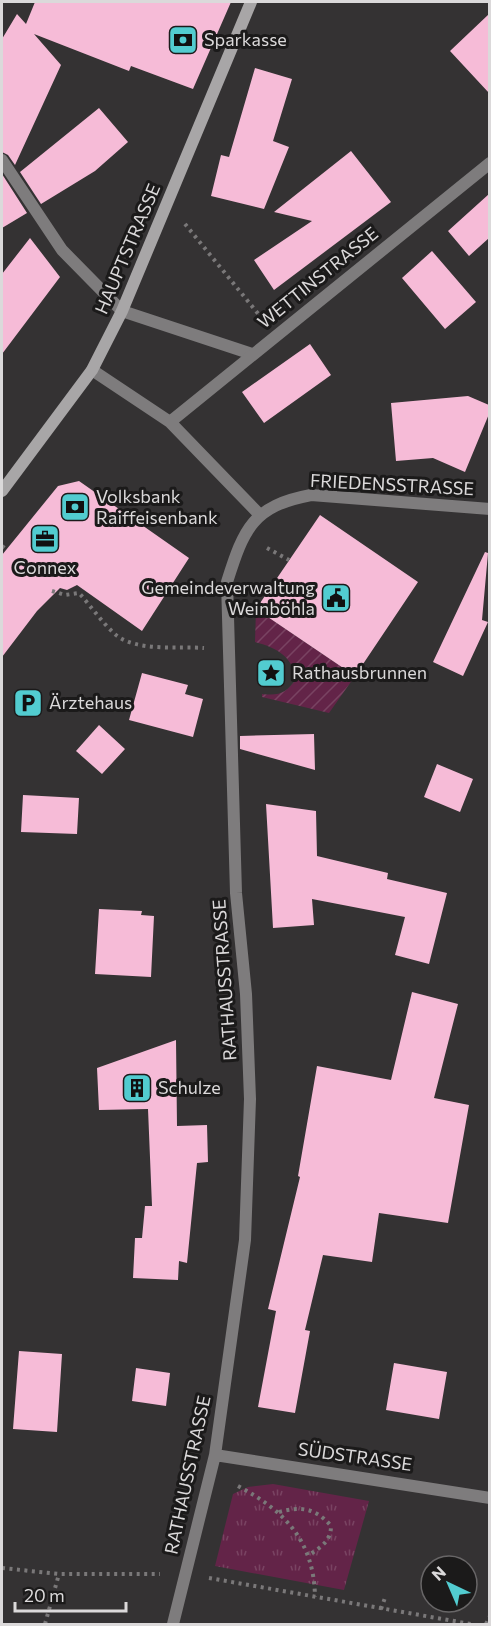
<svg xmlns="http://www.w3.org/2000/svg" width="491" height="1626" viewBox="0 0 491 1626" font-family="Commissioner,sans-serif">
  <style>
    .park { fill: url(#park-tufts) }
    .garden { fill: url(#garden-furrows) }
    .building { fill: #f6bbd7 }
    .lines { fill: none; stroke-linecap: round; stroke-linejoin: round }
    .path { stroke: #7a7879; stroke-width: 4; stroke-dasharray: 3 4.5; stroke-linecap: butt }
    .service { stroke: #7e7c7d; stroke-width: 12 }
    .pedestrian { stroke: #7e7c7d; stroke-width: 12 }
    .minor { stroke: #7e7c7d; stroke-width: 12 }
    .secondary { stroke: #a8a6a7; stroke-width: 12 }
    .labels { text-anchor: middle; stroke-width: 6; stroke-linejoin: round; paint-order: stroke }
    .poi-label { font-size: 18px; fill: #dbd9da; stroke: #1b1a1a; text-anchor: start }
    .street-label { font-size: 18px; fill: #dbd9da; stroke: #1b1a1a }
  </style>
  <defs>
    <pattern id="park-tufts" width="24" height="20" patternUnits="userSpaceOnUse" patternTransform="scale(1.5)"><rect width="24" height="20" fill="#632448"/><path d="M3 7l-1-3M5 7V3M7 7l1-3M15 17l-1-3M17 17v-4M19 17l1-3" fill="none" stroke="#794362"/></pattern>
    <pattern id="garden-furrows" width="10" height="10" patternUnits="userSpaceOnUse" patternTransform="scale(1.5)"><rect width="10" height="10" fill="#632448"/><path d="M-1 1l2-2M0 10L10 0M9 11l2-2" fill="none" stroke="#794362"/></pattern>
  </defs>
  <rect width="100%" height="100%" fill="#343233"/>
  <path class="park" d="M 273,1484 L 369,1501 L 344,1590 L 215,1566 L 233,1494 L 248,1487 Z"/>
  <path class="garden" d="M 256,609 L 355,676 L 329,713 L 262,697 L 262,694 C 280,696 286,693 297,678 C 290,655 277,648 255,642 Z"/>
  <path class="building" d="M 35,2 L 231,2 L 193,89 L 131,66 L 129,71 L 34,34 L 61,65 L 15,165 L 8,155 L 2,152 L 2,39 L 17,14 L 26,24 Z
    M 489,14 L 489,93 L 450,51 Z
    M 255,68 L 292,79 L 273,141 L 289,147 L 264,209 L 211,196 L 221,155 L 229,157 Z
    M 99,108 L 128,142 L 95,171 L 41,204 L 20,172 Z
    M 351,151 L 391,202 L 274,290 L 254,260 L 312,221 L 274,212 Z
    M 2,174 L 27,213 L 2,228 Z
    M 489,194 L 489,238 L 469,256 L 448,231 Z
    M 30,238 L 60,277 L 2,354 L 2,274 Z
    M 432,251 L 476,302 L 445,329 L 402,278 Z
    M 310,344 L 331,375 L 264,423 L 242,392 Z
    M 468,396 L 489,405 L 489,414 L 465,472 L 433,458 L 396,461 L 391,403 Z
    M 79,481 L 189,558 L 142,631 L 77,585 L 67,590 L 60,588 L 37,611 L 2,657 L 2,555 L 58,486 Z
    M 320,515 L 418,582 L 355,676 L 256,609 Z
    M 485,552 L 488,553 L 482,620 L 488,622 L 463,676 L 433,662 Z
    M 142,673 L 188,685 L 185,694 L 203,699 L 193,737 L 129,720 Z
    M 99,725 L 125,749 L 102,774 L 76,751 Z
    M 314,734 L 315,770 L 240,749 L 240,736 Z
    M 437,764 L 473,779 L 460,812 L 424,797 Z
    M 23,795 L 79,798 L 77,834 L 21,832 Z
    M 266,804 L 316,811 L 317,856 L 388,873 L 387,879 L 447,893 L 429,964 L 395,955 L 405,917 L 312,899 L 314,925 L 273,928 Z
    M 99,909 L 142,911 L 141,915 L 154,916 L 151,977 L 95,974 Z
    M 412,992 L 458,1004 L 434,1098 L 469,1105 L 448,1223 L 379,1213 L 372,1262 L 323,1255 L 305,1330 L 310,1331 L 295,1413 L 258,1407 L 276,1311 L 268,1309 L 300,1177 L 298,1176 L 317,1066 L 391,1080 Z
    M 176,1040 L 177,1126 L 207,1125 L 208,1162 L 197,1163 L 187,1263 L 179,1261 L 178,1280 L 133,1278 L 135,1238 L 142,1238 L 145,1206 L 152,1206 L 148,1109 L 99,1110 L 97,1068 Z
    M 19,1351 L 62,1354 L 57,1432 L 13,1429 Z
    M 394,1363 L 447,1372 L 439,1419 L 386,1410 Z
    M 136,1368 L 170,1373 L 166,1406 L 132,1401 Z"/>
  <g class="lines">
    <path class="path" d="M 185,224 L 260,316
      M 2,546 L 6,549
      M 267,548 L 289,560
      M 52,591 L 65,595 L 79,593 C 91,606 102,623 116,635 C 137,652 179,646 204,648
      M 238,1486 C 285,1511 314,1541 315,1597
      M 279,1512 C 301,1506 316,1508 331,1526 C 331,1541 321,1547 309,1555
      M 2,1568 L 59,1574 L 160,1574
      M 209,1578 L 471,1624
      M 381,1609 L 386,1595
      M 45,1624 L 59,1574
      M 486,1624 L 490,1616"/>
    <path class="service" d="M 2,160 L 62,250 L 122,311"/>
    <path class="pedestrian" d="M 122,311 L 252,354"/>
    <path class="minor" d="M 92,370 L 170,422 L 260,515
      M 170,422 L 490,163
      M 215,1455 L 490,1498
      M 173,1624 L 215,1455 L 245,1240 L 250,1099 L 246,994 L 236,893 L 227,582 C 244,528 253,506 311,495 L 490,509"/>
    <path class="secondary" d="M 2,491 L 92,370 L 122,311 L 251,2"/>
  </g>
  <defs>
    <g id="bank-square" transform="scale(1.5)"><rect x="-9" y="-9" width="18" height="18" rx="4" fill="#52ccd0" stroke="#1b1a1a"/><path d="M-6-4H6V4H-6ZM0-2.3a2.3 2.3 0 1 0 0 4.6a2.3 2.3 0 1 0 0-4.6Z" fill="#111"/></g>
    <g id="office-square" transform="scale(1.5)"><rect x="-9" y="-9" width="18" height="18" rx="4" fill="#52ccd0" stroke="#1b1a1a"/><path d="M-6-3h4V-5.5h4V-3h4V5H-6ZM-1-4.5V-3h2v-1.5ZM-6 0V1H6V0Z" fill="#111"/></g>
    <g id="civic-square" transform="scale(1.5)"><rect x="-9" y="-9" width="18" height="18" rx="4" fill="#52ccd0" stroke="#1b1a1a"/><path d="M-.6-6.5H3V-4.5H.6V-3L4-1V1h2V6H-6V1h2V-1L-.6-3ZM-1.2 2.5V6h2.4V2.5Z" fill="#111"/></g>
    <g id="sight-square" transform="scale(1.5)"><rect x="-9" y="-9" width="18" height="18" rx="4" fill="#52ccd0" stroke="#1b1a1a"/><path d="M0-6L1.8-2.2L6-1.7L2.9 1.2L3.7 5.4L0 3.3L-3.7 5.4L-2.9 1.2L-6-1.7L-1.8-2.2Z" fill="#111"/></g>
    <g id="parking-square" transform="scale(1.5)"><rect x="-9" y="-9" width="18" height="18" rx="4" fill="#52ccd0" stroke="#1b1a1a"/><path d="M-3.5-5.5H1a3.5 3.5 0 0 1 0 7H-1V5.5H-3.5ZM-1-3.4V-.6H.8a1.4 1.4 0 0 0 0-2.8Z" fill="#111"/></g>
    <g id="building-square" transform="scale(1.5)"><rect x="-9" y="-9" width="18" height="18" rx="4" fill="#52ccd0" stroke="#1b1a1a"/><path d="M-4-6H4V6H1V3H-1V6H-4ZM-2.5-4.3h1.7v1.8h-1.7ZM.8-4.3h1.7v1.8H.8ZM-2.5-1h1.7V.8h-1.7ZM.8-1h1.7V.8H.8Z" fill="#111"/></g>
  </defs>
  <g fill-rule="evenodd">
    <use href="#bank-square" x="183" y="40"/>
    <use href="#bank-square" x="75" y="507"/>
    <use href="#office-square" x="45" y="539"/>
    <use href="#civic-square" x="336" y="598"/>
    <use href="#sight-square" x="271" y="673"/>
    <use href="#parking-square" x="28" y="703"/>
    <use href="#building-square" x="137" y="1088"/>
  </g>
  <g class="labels">
    <g class="poi-label">
      <text x="204" y="46">Sparkasse</text>
      <text x="96" y="503">Volksbank<tspan x="96" dy="21">Raiffeisenbank</tspan></text>
      <text x="45" y="574" text-anchor="middle">Connex</text>
      <text x="315" y="594" text-anchor="end">Gemeindeverwaltung<tspan x="315" dy="21">Weinböhla</tspan></text>
      <text x="292" y="679">Rathausbrunnen</text>
      <text x="49" y="709">Ärztehaus</text>
      <text x="158" y="1094">Schulze</text>
    </g>
    <g class="street-label">
      <text transform="translate(128 249) rotate(-67)" y="6">HAUPTSTRASSE</text>
      <text transform="translate(318 278) rotate(-39)" y="6">WETTINSTRASSE</text>
      <text transform="translate(392 485) rotate(3)" y="6">FRIEDENSSTRASSE</text>
      <text transform="translate(225 980) rotate(-94)" y="6">RATHAUSSTRASSE</text>
      <text transform="translate(355 1457) rotate(8)" y="6">SÜDSTRASSE</text>
      <text transform="translate(188 1475) rotate(-78)" y="6">RATHAUSSTRASSE</text>
    </g>
  </g>
  <rect width="491" height="1626" fill="none" stroke="#dbd9da" stroke-width="6"/>
  <g transform="translate(449 1584) rotate(316)"><circle r="28" fill="#1b1a1a" stroke="#686667" stroke-width="1.5"/>
  <path d="M0-4.5L10 22L0 15L-10 22Z" fill="#52ccd0"/>
  <text y="-9" font-size="16" font-weight="bold" text-anchor="middle" fill="#dbd9da">N</text>
  </g>
  <path d="M15 1602v9h111v-9" fill="none" stroke="#dbd9da" stroke-width="3"/>
  <text x="24" y="1602" font-size="18" fill="#dbd9da" stroke="#1b1a1a" stroke-width="4.5" paint-order="stroke">20 m</text>
</svg>
